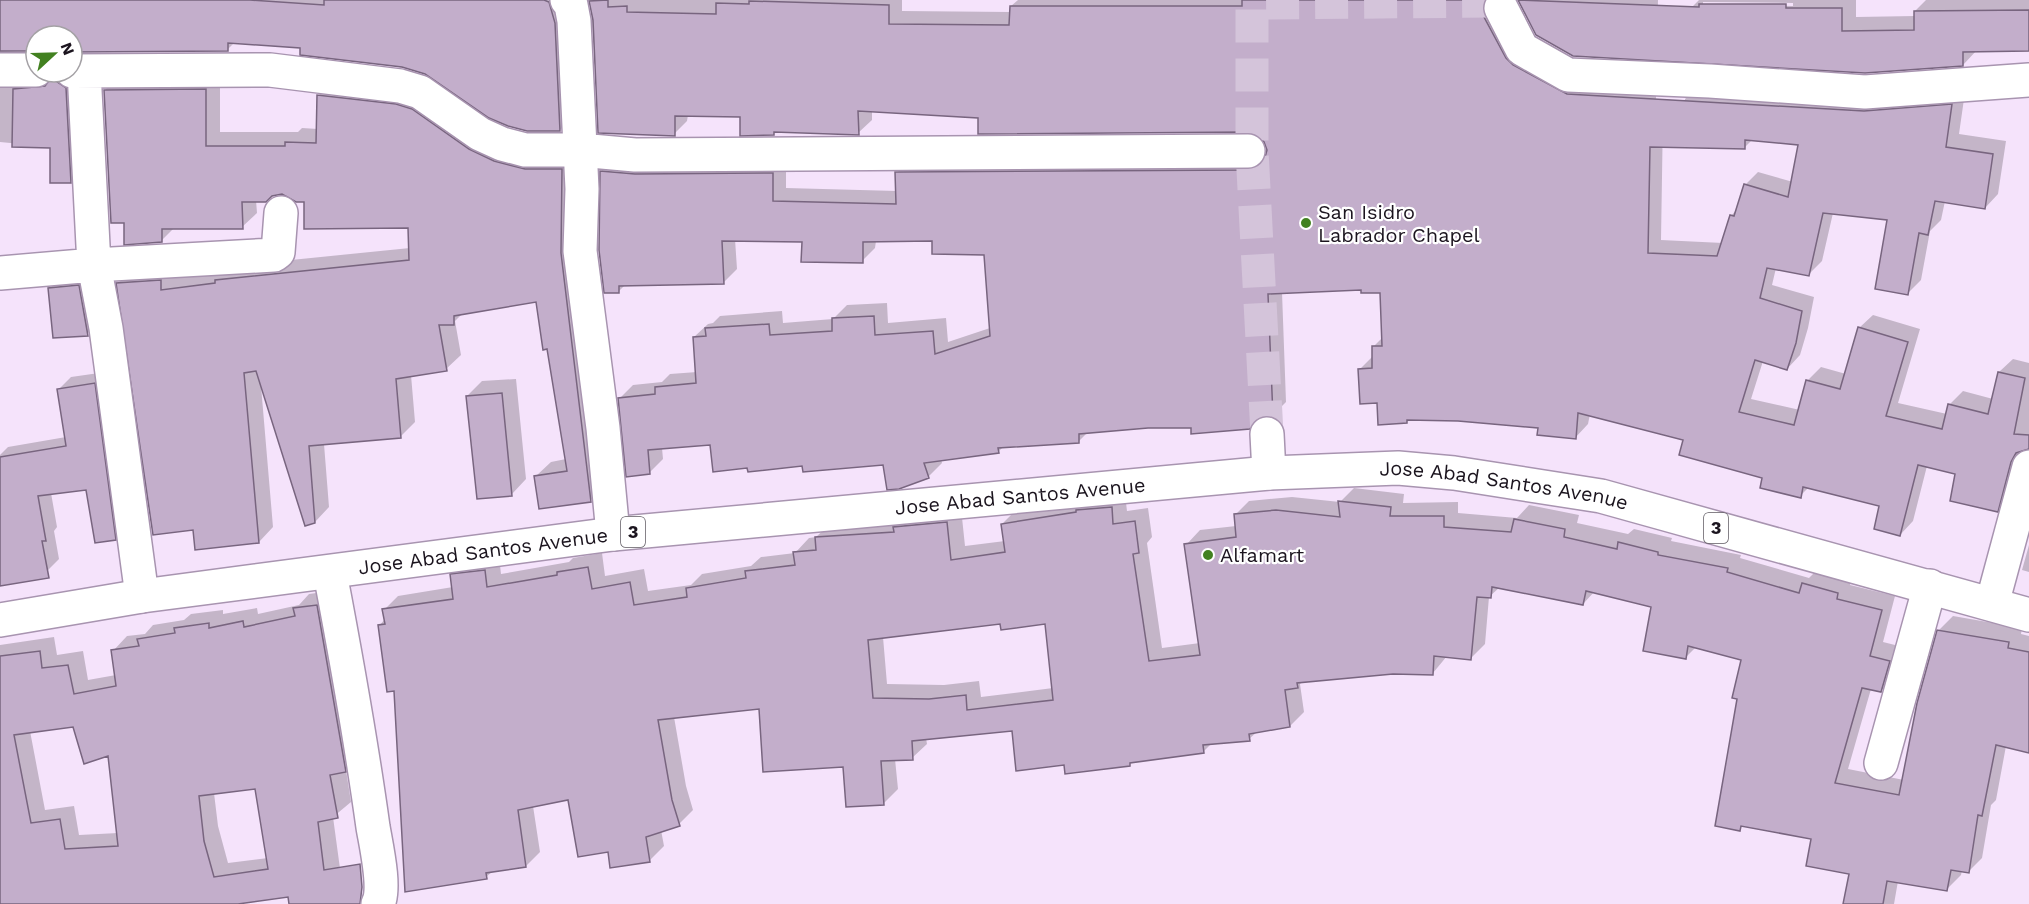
<svg xmlns="http://www.w3.org/2000/svg" width="2029" height="904" viewBox="0 0 2029 904" font-family="'Work Sans',sans-serif">
  <style>
    .shadow { fill: #0003; fill-rule: evenodd }
    .building { fill: #c3aecb; stroke: #78657f; stroke-width: 1.5; fill-rule: evenodd }
    .lines { fill: none; stroke-linecap: round; stroke-linejoin: round }
    .minor-tunnel { stroke: #d4c4da; stroke-width: 33; stroke-dasharray: 33 16; stroke-linecap: butt }
    .minor-casing { stroke: #a894b0; stroke-width: 36 }
    .trunk-casing { stroke: #a894b0; stroke-width: 36 }
    .minor { stroke: #fff; stroke-width: 33 }
    .trunk { stroke: #fff; stroke-width: 33 }
    .poi-dot { fill: #428120; stroke: #fff; stroke-width: 2 }
    .labels { text-anchor: middle; stroke-width: 4.5; stroke-linejoin: round; paint-order: stroke }
    .shield { fill: #fff; stroke: #5f5a62; stroke-width: 1.5 }
    .shield-label { font-size: 18px; font-weight: bold; fill: #1b141e }
    .poi-label { font-size: 20px; fill: #1b141e; stroke: #fff; text-anchor: start }
    .street-label { font-size: 20px; fill: #1b141e; stroke: #fff }
  </style>
  <rect width="100%" height="100%" fill="#f5e3fb"/>
  <path class="shadow" d="M 0,0 L 565,0 L 573,116 L 560,130 L 426,73 L 301,46 L 235,42 L 227,50 L 72,51 L 72,36 L 36,36 L 36,50 L 0,52 Z
    M 590,0 L 902,0 L 902,11 L 1011,12 L 1011,6 L 1018,0 L 1498,0 L 1519,45 L 1656,84 L 1656,114 L 1663,114 L 1661,240 L 1723,243 L 1731,216 L 1738,208 L 1745,185 L 1758,172 L 1793,182 L 1799,143 L 1752,140 L 1745,147 L 1681,146 L 1685,99 L 1698,86 L 1965,92 L 1959,134 L 2006,141 L 1998,194 L 1985,208 L 1945,201 L 1941,220 L 1930,231 L 1921,280 L 1907,294 L 1889,219 L 1833,213 L 1822,261 L 1809,274 L 1776,268 L 1772,285 L 1814,297 L 1808,328 L 1800,355 L 1787,369 L 1763,361 L 1751,399 L 1800,410 L 1807,381 L 1821,367 L 1846,374 L 1859,328 L 1873,315 L 1920,329 L 1898,403 L 1947,414 L 1949,405 L 1963,391 L 1993,399 L 1999,372 L 2013,359 L 2029,363 L 2029,447 L 2024,448 L 2011,497 L 1997,510 L 1957,473 L 1927,466 L 1913,521 L 1900,535 L 1881,505 L 1809,487 L 1800,496 L 1684,439 L 1590,414 L 1588,424 L 1575,438 L 1540,427 L 1458,419 L 1409,419 L 1406,422 L 1378,401 L 1359,370 L 1373,356 L 1373,347 L 1383,337 L 1382,292 L 1362,288 L 1282,292 L 1286,402 L 1273,415 L 1260,416 L 1249,427 L 1148,426 L 1089,431 L 1078,442 L 1004,446 L 998,452 L 941,459 L 942,463 L 929,476 L 899,487 L 884,463 L 748,466 L 711,444 L 662,448 L 663,459 L 649,473 L 620,398 L 633,385 L 662,382 L 670,374 L 697,372 L 694,337 L 708,324 L 713,323 L 720,316 L 782,311 L 783,323 L 833,319 L 847,305 L 887,303 L 888,323 L 946,318 L 948,342 L 990,328 L 985,254 L 933,240 L 876,241 L 875,248 L 862,261 L 803,241 L 735,239 L 737,269 L 723,283 L 625,285 L 618,292 L 601,171 L 615,158 L 786,160 L 786,188 L 897,191 L 897,173 L 910,159 L 1263,157 L 1267,156 L 1268,152 L 1266,141 L 1259,134 L 1248,131 L 872,110 L 872,120 L 858,133 L 776,131 L 773,134 L 742,115 L 688,115 L 687,121 L 674,134 L 600,131 Z
    M 1520,0 L 1658,0 L 1657,44 L 1537,34 Z
    M 1699,0 L 1856,0 L 1856,17 L 1915,16 L 1915,11 L 1926,0 L 2029,0 L 2029,49 L 1977,50 L 1963,65 L 1692,7 ZM 1703,2 L 1793,3 L 1793,6 L 1703,5 Z
    M 0,69 L 5,74 L 51,76 L 58,72 L 72,72 L 84,168 L 70,182 L 51,147 L 0,142 Z
    M 220,75 L 220,132 L 298,132 L 302,128 L 318,129 L 319,95 L 333,81 L 411,90 L 484,135 L 576,155 L 605,486 L 590,501 L 536,476 L 551,462 L 566,459 L 548,348 L 537,300 L 464,312 L 455,321 L 461,355 L 446,369 L 411,375 L 415,422 L 401,436 L 324,444 L 329,507 L 315,522 L 261,386 L 273,527 L 259,542 L 194,528 L 118,283 L 133,269 L 231,266 L 410,248 L 409,227 L 282,193 L 256,200 L 257,213 L 242,227 L 174,228 L 161,241 L 125,222 L 105,90 L 120,76 Z
    M 93,271 L 102,319 L 87,334 L 50,288 L 64,274 Z
    M 106,372 L 127,526 L 115,538 L 88,488 L 51,493 L 57,527 L 54,531 L 59,559 L 47,571 L 0,579 L 0,455 L 8,447 L 66,437 L 59,389 L 71,377 Z
    M 516,379 L 526,479 L 512,494 L 467,396 L 482,381 Z
    M 1354,488 L 1404,494 L 1403,503 L 1458,502 L 1458,513 L 1517,518 L 1529,505 L 1579,515 L 1577,523 L 1628,534 L 1634,529 L 1672,538 L 1671,541 L 1741,555 L 1740,558 L 1809,578 L 1817,570 L 1852,579 L 1850,585 L 1895,596 L 1883,642 L 1903,647 L 1895,676 L 1881,691 L 1871,689 L 1848,769 L 1904,780 L 1939,630 L 1953,616 L 2022,628 L 2021,634 L 2029,636 L 2029,739 L 2006,746 L 1996,800 L 1991,805 L 1982,858 L 1968,872 L 1962,870 L 1961,875 L 1947,889 L 1898,881 L 1894,904 L 1845,904 L 1851,872 L 1812,838 L 1744,825 L 1739,829 L 1739,698 L 1742,659 L 1696,647 L 1685,658 L 1653,605 L 1595,591 L 1583,604 L 1500,587 L 1489,597 L 1485,644 L 1471,658 L 1447,656 L 1433,673 L 1393,672 L 1303,681 L 1300,684 L 1304,712 L 1290,726 L 1258,731 L 1249,739 L 1212,743 L 1203,752 L 1065,763 L 1013,729 L 926,738 L 927,744 L 912,758 L 895,759 L 898,789 L 884,803 L 845,765 L 760,707 L 674,717 L 686,786 L 693,810 L 679,824 L 661,830 L 664,846 L 650,860 L 609,850 L 569,798 L 533,806 L 540,852 L 526,866 L 493,871 L 486,877 L 396,690 L 379,626 L 385,619 L 384,610 L 398,596 L 453,587 L 452,575 L 466,561 L 499,556 L 501,574 L 569,562 L 573,558 L 602,553 L 605,576 L 644,569 L 648,591 L 691,585 L 702,574 L 751,566 L 761,557 L 795,553 L 809,538 L 816,537 L 831,523 L 961,508 L 965,546 L 1005,541 L 1002,524 L 1016,510 L 1125,494 L 1127,511 L 1148,508 L 1152,537 L 1147,543 L 1162,648 L 1200,643 L 1186,545 L 1200,530 L 1236,526 L 1235,515 L 1249,501 L 1292,497 L 1340,502 ZM 1002,622 L 1046,622 L 1053,688 L 981,697 L 979,681 L 944,685 L 887,684 L 883,637 Z
    M 2029,545 L 2029,572 L 2022,570 Z
    M 331,591 L 360,756 L 346,770 L 351,802 L 333,817 L 341,876 L 239,904 L 0,904 L 0,645 L 54,637 L 57,655 L 83,651 L 88,680 L 116,675 L 113,651 L 127,636 L 145,634 L 153,625 L 184,620 L 191,614 L 223,610 L 223,614 L 257,608 L 258,614 L 299,605 L 309,594 ZM 74,726 L 109,754 L 118,833 L 79,835 L 74,806 L 45,810 L 30,731 ZM 256,787 L 268,858 L 228,863 L 218,826 L 214,793 Z"/>
  <path class="building" d="M 0,0 L 250,0 L 324,5 L 324,0 L 544,0 L 549,2 L 555,23 L 560,131 L 527,131 L 508,126 L 489,118 L 425,74 L 402,67 L 300,55 L 300,48 L 228,43 L 228,51 L 72,52 L 72,36 L 36,36 L 36,51 L 0,51 Z
    M 608,0 L 608,7 L 627,6 L 627,12 L 716,14 L 716,3 L 749,4 L 749,1 L 889,5 L 889,24 L 1009,25 L 1010,6 L 1242,6 L 1242,0 L 1484,0 L 1484,17 L 1506,58 L 1513,65 L 1567,94 L 1864,111 L 1952,104 L 1946,147 L 1993,154 L 1985,209 L 1935,201 L 1928,235 L 1919,233 L 1908,295 L 1875,289 L 1887,220 L 1823,213 L 1809,276 L 1767,268 L 1760,298 L 1802,311 L 1796,343 L 1787,370 L 1755,360 L 1739,412 L 1794,425 L 1806,380 L 1840,389 L 1858,327 L 1908,342 L 1886,416 L 1942,429 L 1948,404 L 1988,414 L 1998,372 L 2025,378 L 2014,434 L 2029,435 L 2029,449 L 2016,453 L 2011,462 L 1998,512 L 1950,501 L 1955,474 L 1918,465 L 1900,536 L 1874,529 L 1879,506 L 1803,487 L 1801,498 L 1760,488 L 1762,478 L 1679,455 L 1683,440 L 1578,413 L 1576,439 L 1537,435 L 1538,428 L 1458,421 L 1407,420 L 1407,423 L 1378,425 L 1377,403 L 1360,404 L 1358,369 L 1372,368 L 1372,346 L 1382,346 L 1380,293 L 1361,293 L 1361,290 L 1268,294 L 1273,417 L 1257,418 L 1250,429 L 1191,434 L 1191,428 L 1148,428 L 1079,434 L 1079,443 L 998,448 L 999,453 L 924,463 L 929,478 L 899,489 L 887,490 L 883,465 L 803,472 L 802,466 L 748,472 L 747,468 L 713,472 L 710,445 L 648,450 L 650,474 L 626,477 L 618,398 L 655,394 L 655,387 L 696,383 L 693,337 L 706,336 L 705,328 L 769,324 L 770,335 L 832,331 L 832,318 L 874,316 L 875,335 L 933,331 L 935,354 L 990,336 L 984,255 L 932,254 L 932,241 L 863,242 L 863,263 L 801,262 L 802,242 L 722,241 L 724,284 L 619,286 L 619,293 L 604,293 L 599,250 L 600,171 L 635,174 L 773,173 L 773,201 L 896,204 L 895,172 L 1248,170 L 1257,167 L 1264,161 L 1267,150 L 1264,142 L 1258,135 L 1248,132 L 978,134 L 978,118 L 858,111 L 859,135 L 774,132 L 774,135 L 740,136 L 740,117 L 675,116 L 675,136 L 598,133 L 593,20 L 589,1 ZM 1745,140 L 1798,145 L 1788,197 L 1744,184 L 1734,216 L 1730,215 L 1717,256 L 1648,253 L 1650,147 L 1745,149 Z
    M 1518,0 L 1699,7 L 1699,4 L 1786,4 L 1786,8 L 1842,8 L 1842,31 L 1914,30 L 1914,11 L 2029,10 L 2029,51 L 1963,52 L 1963,66 L 1865,73 L 1573,56 L 1536,35 Z
    M 54,74 L 56,81 L 66,88 L 71,183 L 50,183 L 50,148 L 12,147 L 13,89 L 45,86 Z
    M 206,89 L 206,146 L 285,146 L 285,142 L 316,143 L 317,95 L 396,104 L 412,109 L 469,149 L 494,161 L 525,169 L 562,169 L 561,253 L 591,502 L 539,509 L 534,476 L 567,471 L 547,349 L 543,350 L 536,302 L 454,316 L 454,325 L 439,325 L 447,371 L 396,379 L 401,438 L 309,446 L 315,523 L 305,526 L 256,371 L 244,373 L 259,543 L 195,550 L 193,530 L 153,535 L 116,283 L 161,280 L 161,290 L 215,283 L 215,280 L 409,260 L 408,228 L 304,229 L 304,202 L 296,202 L 282,194 L 272,196 L 266,202 L 242,202 L 243,229 L 162,229 L 162,242 L 124,245 L 124,223 L 111,223 L 104,90 Z
    M 79,285 L 88,336 L 53,338 L 48,288 Z
    M 95,383 L 116,540 L 95,543 L 86,490 L 38,496 L 46,541 L 42,541 L 49,578 L 0,586 L 0,457 L 66,446 L 57,389 Z
    M 502,393 L 512,496 L 477,499 L 466,396 Z
    M 1338,501 L 1391,507 L 1390,516 L 1444,516 L 1444,527 L 1511,532 L 1514,519 L 1565,529 L 1564,537 L 1617,549 L 1618,542 L 1658,552 L 1658,555 L 1728,568 L 1727,572 L 1799,593 L 1802,583 L 1838,593 L 1837,599 L 1882,610 L 1870,656 L 1890,661 L 1881,692 L 1862,688 L 1835,783 L 1899,795 L 1917,703 L 1937,630 L 2009,642 L 2008,648 L 2029,652 L 2029,753 L 1996,745 L 1982,816 L 1978,815 L 1969,873 L 1951,870 L 1947,891 L 1887,881 L 1883,904 L 1843,904 L 1849,874 L 1806,866 L 1811,839 L 1741,826 L 1740,831 L 1715,826 L 1737,699 L 1732,698 L 1741,660 L 1688,646 L 1686,659 L 1643,651 L 1651,607 L 1586,591 L 1583,605 L 1492,587 L 1491,598 L 1477,597 L 1471,660 L 1434,656 L 1433,675 L 1393,674 L 1297,683 L 1298,688 L 1285,690 L 1290,727 L 1249,734 L 1250,741 L 1203,745 L 1204,753 L 1130,763 L 1130,766 L 1065,774 L 1064,765 L 1016,771 L 1012,731 L 912,741 L 913,760 L 881,761 L 884,805 L 846,807 L 843,767 L 763,772 L 759,709 L 658,720 L 672,800 L 680,826 L 646,837 L 650,862 L 610,868 L 608,852 L 578,857 L 568,800 L 518,810 L 526,867 L 486,873 L 487,879 L 405,892 L 394,691 L 387,692 L 378,625 L 385,624 L 382,609 L 453,599 L 450,574 L 485,570 L 487,587 L 557,575 L 557,572 L 588,567 L 592,589 L 630,582 L 634,605 L 687,597 L 686,588 L 746,578 L 745,571 L 795,565 L 793,552 L 816,550 L 815,537 L 894,532 L 893,527 L 947,522 L 951,560 L 1005,552 L 1001,524 L 1076,512 L 1076,510 L 1112,507 L 1113,524 L 1135,521 L 1139,553 L 1133,554 L 1149,661 L 1200,655 L 1184,544 L 1236,537 L 1234,514 L 1276,510 L 1340,517 ZM 1000,624 L 1001,630 L 1045,624 L 1053,700 L 967,710 L 966,695 L 929,699 L 873,698 L 868,640 Z
    M 317,605 L 346,772 L 330,775 L 338,818 L 318,822 L 324,870 L 360,864 L 362,887 L 360,904 L 289,904 L 288,897 L 238,904 L 0,904 L 0,656 L 40,651 L 42,668 L 68,665 L 74,694 L 116,686 L 111,650 L 139,646 L 137,639 L 175,633 L 174,628 L 209,623 L 209,628 L 243,621 L 244,627 L 295,616 L 293,608 ZM 73,727 L 84,764 L 108,756 L 118,846 L 65,849 L 60,819 L 31,823 L 14,735 ZM 255,789 L 268,869 L 214,877 L 204,841 L 199,796 Z"/>
  <g class="lines">
    <path class="minor-tunnel" d="M 1267,434 L 1252,151 L 1252,9 L 1263,3 L 1498,1"/>
    <g class="minor-casing">
      <path id="minor" d="M 567,0 L 571,5 L 574,21 L 582,189 L 580,251 L 603,428 L 613,534
        M 1501,8 L 1522,49 L 1568,75 L 1710,81 L 1865,92 L 2029,80
        M 0,70 L 36,70
        M 72,71 L 270,70 L 400,86 L 420,92 L 480,134 L 502,144 L 525,150 L 580,150 L 635,155 L 1248,151
        M 84,71 L 94,265 L 106,328 L 142,596
        M 0,273 L 94,265 L 274,255 L 278,252 L 281,213
        M 1267,434 L 1269,473
        M 330,573 C 346,657 361,741 373,827 C 376,845 386,888 378,904
        M 1992,604 L 2029,467
        M 1881,763 L 1930,586"/>
    </g>
    <g class="trunk-casing">
      <g id="trunk">
        <path id="s1" d="M 0,620 L 142,596 L 613,534 L 1269,473 L 1398,468 L 1454,473 L 1601,496 L 2029,615"/>
      </g>
    </g>
    <use href="#minor" class="minor"/>
    <use href="#trunk" class="trunk"/>
  </g>
  <g class="poi-dot">
    <circle cx="1306" cy="223" r="6"/>
    <circle cx="1208" cy="555" r="6"/>
  </g>
  <g class="labels">
    <g class="shield">
      <rect x="1704" y="513" width="24" height="30" rx="4.5"/>
      <rect x="621" y="517" width="24" height="30" rx="4.5"/>
    </g>
    <g class="shield-label">
      <text x="1716" y="534">3</text>
      <text x="633" y="538">3</text>
    </g>
    <g class="poi-label">
      <text x="1318" y="219">San Isidro<tspan x="1318" dy="23">Labrador Chapel</tspan></text>
      <text x="1220" y="562">Alfamart</text>
    </g>
    <g class="street-label">
      <text dy="7" stroke="none"><textPath href="#s1" startOffset="1514">Jose Abad Santos Avenue</textPath></text>
      <text dy="7" stroke="none"><textPath href="#s1" startOffset="1028">Jose Abad Santos Avenue</textPath></text>
      <text dy="7" stroke="none"><textPath href="#s1" startOffset="488">Jose Abad Santos Avenue</textPath></text>
    </g>
  </g>
  <g transform="translate(54 54) rotate(68)"><circle r="28" fill="#ffffff" stroke="#a4a1a5" stroke-width="1.5"/>
  <path d="M0-4.5L10 22L0 15L-10 22Z" fill="#428120"/>
  <text y="-9" font-size="16" font-weight="bold" text-anchor="middle" fill="#1b141e">N</text>
  </g>
</svg>
